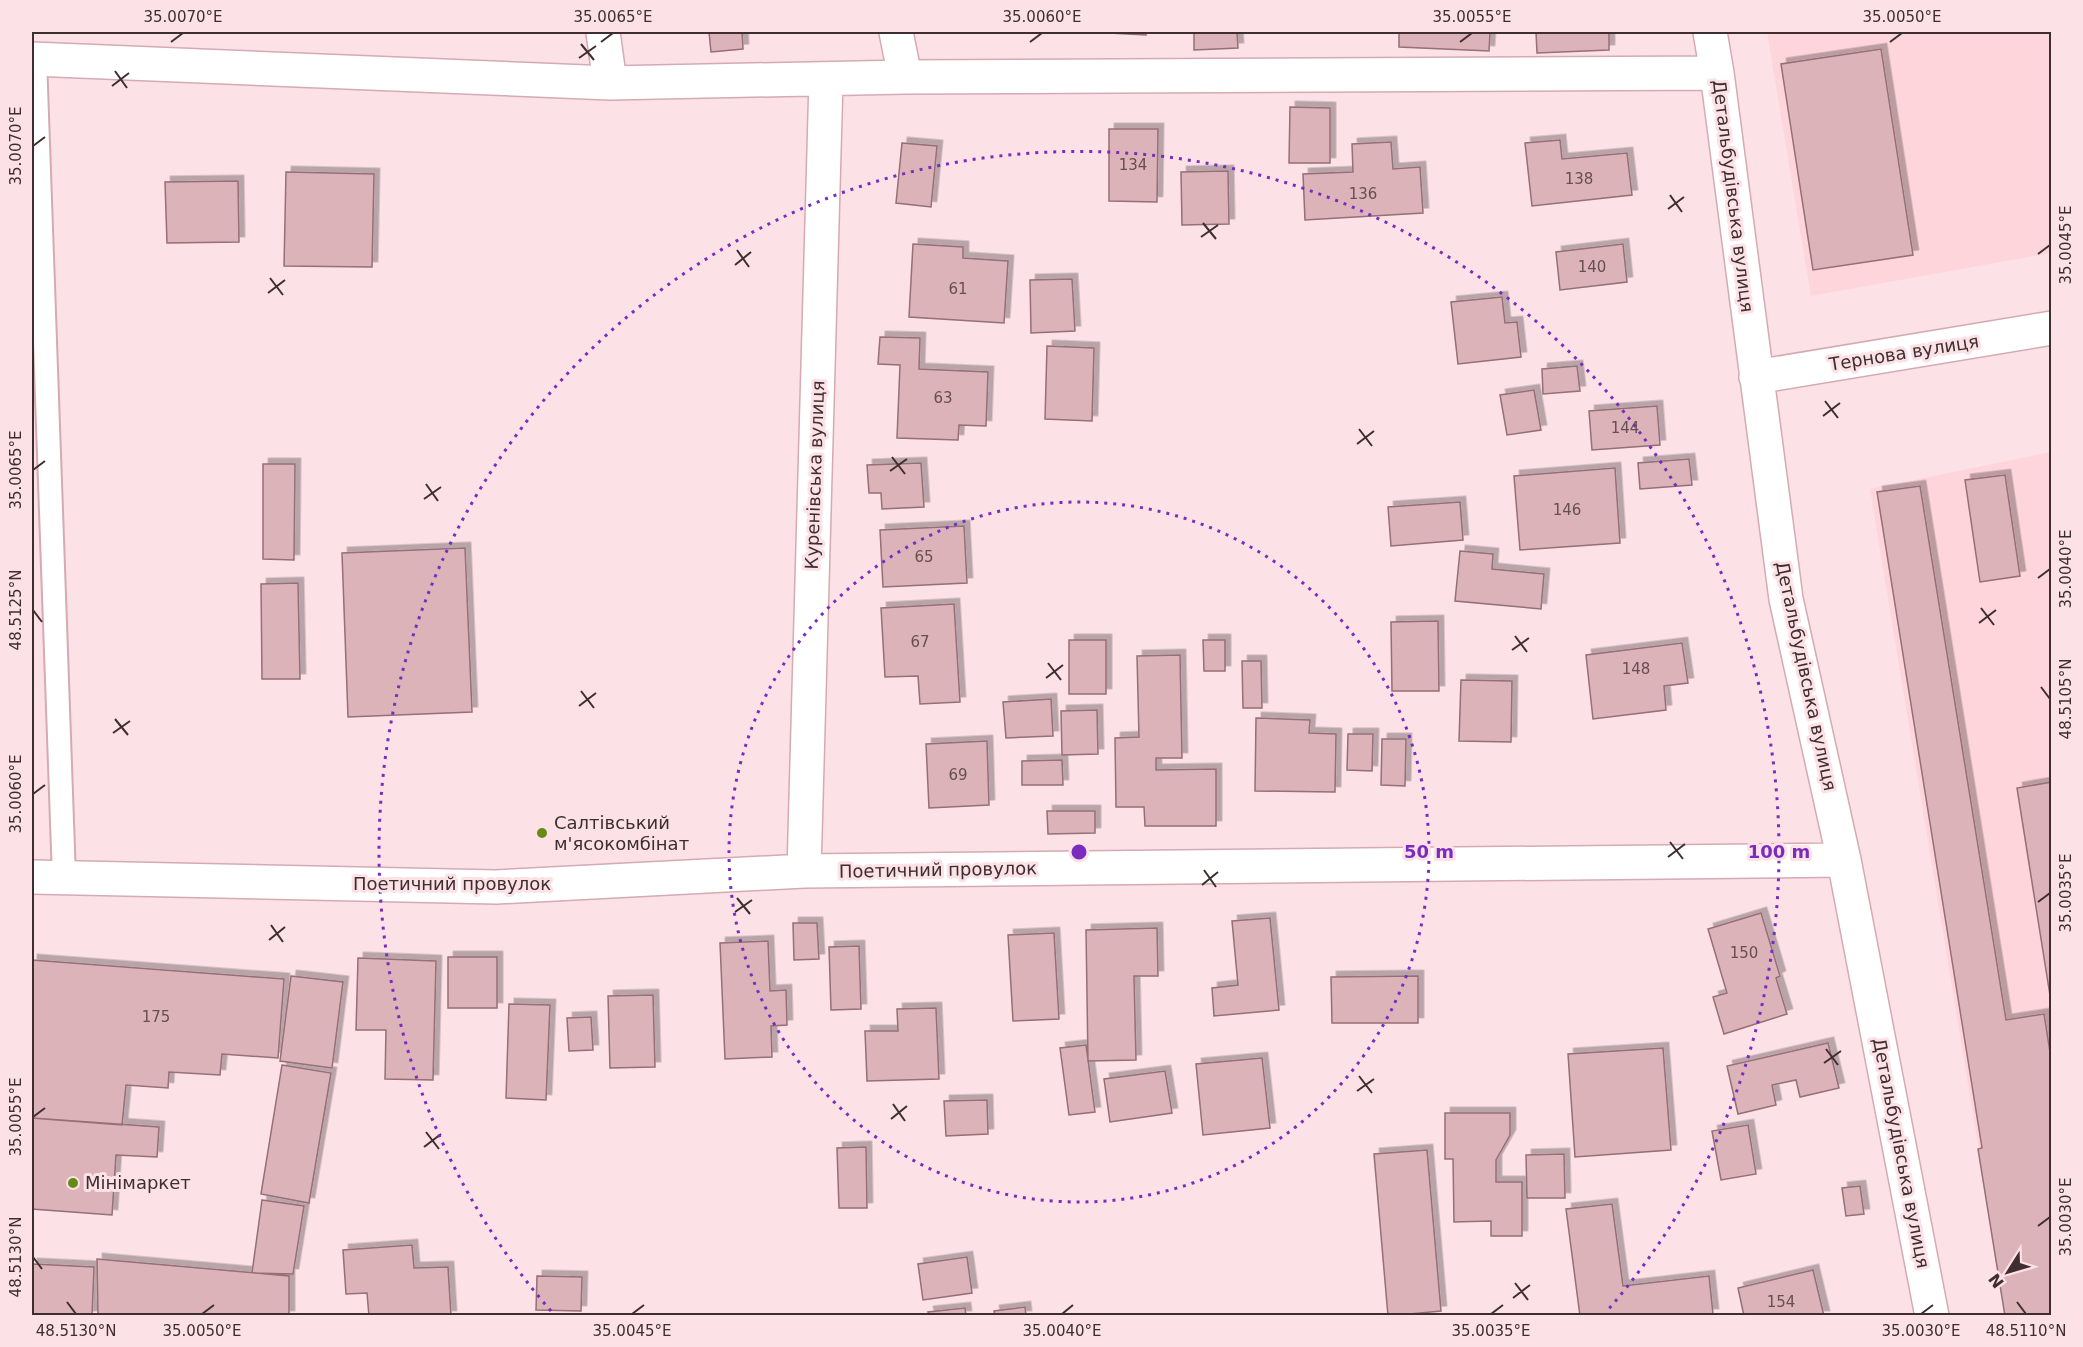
<svg xmlns="http://www.w3.org/2000/svg" width="2083" height="1347" viewBox="0 0 2083 1347" font-family="'DejaVu Sans',sans-serif">
  <style>
    .built { fill: #ffd5dc }
    .building { fill: #ddb3ba; stroke: #956f76; stroke-width: 1.5; filter: url(#shadow) }
    .lines { fill: none; stroke-linecap: round; stroke-linejoin: round }
    .service-casing { stroke: #d4abb2; stroke-width: 26 }
    .minor-casing { stroke: #d4abb2; stroke-width: 36 }
    .service { stroke: #fff; stroke-width: 22 }
    .minor { stroke: #fff; stroke-width: 33 }
    .ticks { fill: none; stroke: #3e2e30; stroke-width: 2 }
    .ring { fill: none; stroke: #7b2cbf; stroke-width: 3; stroke-dasharray: 3 6 }
    .poi-dot { fill: #648b16; stroke: #fce1e6; stroke-width: 2 }
    .labels { text-anchor: middle; stroke-width: 6; stroke-linejoin: round; paint-order: stroke }
    .number-label { font-size: 15px; fill: #664f52 }
    .street-label { font-size: 18px; fill: #3e2e30; stroke: #fce1e6 }
    .poi-label { font-size: 18px; fill: #3e2e30; stroke: #fce1e6; text-anchor: start }
    .centre { fill: #7b2cbf; stroke: #fce1e6; stroke-width: 3 }
    .ring-label { font-size: 18px; text-anchor: middle; font-weight: bold; fill: #7b2cbf; stroke: #fce1e6; stroke-width: 6; stroke-linejoin: round; paint-order: stroke }
    .neatline { fill: none; stroke: #3e2e30; stroke-width: 2 }
    .ticks-label { font-size: 15px; text-anchor: middle; fill: #3e2e30 }
  </style>
  <defs>
    <filter id="shadow"><feDropShadow dx="5.5" dy="-5.5" stdDeviation="0" flood-color="#0004"/></filter>
  </defs>
  <rect width="100%" height="100%" fill="#fce1e6"/>
  <path class="built" d="M 1767,32 L 2051,32 L 2051,253 L 1811,296 Z
    M 2051,452 L 2051,1315 L 2006,1315 L 1870,489 Z"/>
  <path class="building" d="M 709,32 L 742,32 L 743,49 L 711,52 Z
    M 1090,32 L 1146,32 L 1146,35 Z
    M 1194,32 L 1237,32 L 1238,48 L 1194,50 Z
    M 1399,32 L 1490,32 L 1489,51 L 1399,47 Z
    M 1536,32 L 1609,32 L 1609,50 L 1537,53 Z
    M 1881,49 L 1913,255 L 1813,270 L 1781,64 Z
    M 1290,107 L 1330,108 L 1330,163 L 1289,163 Z
    M 1109,129 L 1158,129 L 1157,202 L 1109,201 Z
    M 1560,140 L 1562,159 L 1627,153 L 1632,195 L 1532,206 L 1525,143 Z
    M 1391,142 L 1393,169 L 1420,167 L 1423,213 L 1305,220 L 1303,174 L 1353,172 L 1352,144 Z
    M 902,143 L 937,146 L 931,207 L 896,203 Z
    M 1228,171 L 1229,224 L 1182,225 L 1181,172 Z
    M 286,172 L 374,174 L 372,267 L 284,266 Z
    M 238,181 L 239,242 L 167,243 L 165,182 Z
    M 913,244 L 963,247 L 963,258 L 1008,261 L 1004,323 L 909,317 Z
    M 1623,244 L 1627,282 L 1560,290 L 1556,252 Z
    M 1072,279 L 1075,331 L 1031,333 L 1030,280 Z
    M 1502,297 L 1505,323 L 1517,322 L 1521,357 L 1458,364 L 1451,302 Z
    M 880,337 L 920,338 L 919,369 L 988,372 L 986,426 L 959,425 L 958,440 L 897,438 L 900,365 L 878,364 Z
    M 1047,346 L 1094,348 L 1092,421 L 1045,419 Z
    M 1577,366 L 1580,391 L 1543,394 L 1542,369 Z
    M 1534,390 L 1541,430 L 1507,435 L 1500,395 Z
    M 1657,406 L 1660,445 L 1592,450 L 1589,411 Z
    M 1689,459 L 1692,485 L 1640,489 L 1638,463 Z
    M 921,463 L 924,507 L 882,509 L 881,493 L 869,493 L 867,465 Z
    M 263,464 L 295,464 L 294,560 L 263,559 Z
    M 1615,468 L 1620,543 L 1520,550 L 1514,476 Z
    M 2005,475 L 2020,576 L 1980,582 L 1965,480 Z
    M 1920,486 L 2006,1020 L 2044,1014 L 2052,1065 L 2052,1316 L 2005,1316 L 1978,1149 L 1982,1148 L 1877,492 Z
    M 1460,502 L 1463,540 L 1391,546 L 1388,507 Z
    M 964,526 L 967,583 L 883,587 L 880,530 Z
    M 465,548 L 472,712 L 348,717 L 342,553 Z
    M 1460,551 L 1493,554 L 1492,569 L 1544,574 L 1541,609 L 1455,601 Z
    M 298,583 L 300,679 L 262,679 L 261,584 Z
    M 954,604 L 960,702 L 920,704 L 918,676 L 885,677 L 881,608 Z
    M 1438,621 L 1439,691 L 1392,691 L 1391,622 Z
    M 1069,640 L 1106,640 L 1106,694 L 1069,694 Z
    M 1203,640 L 1225,640 L 1225,671 L 1204,671 Z
    M 1682,643 L 1688,683 L 1664,686 L 1666,710 L 1593,719 L 1586,655 Z
    M 1180,655 L 1182,758 L 1156,758 L 1156,770 L 1216,769 L 1216,826 L 1145,826 L 1144,807 L 1116,807 L 1115,738 L 1139,737 L 1137,656 Z
    M 1242,661 L 1261,661 L 1262,708 L 1243,708 Z
    M 1461,680 L 1512,681 L 1511,742 L 1459,741 Z
    M 1051,699 L 1053,736 L 1006,738 L 1003,702 Z
    M 1097,710 L 1098,754 L 1062,755 L 1061,711 Z
    M 1256,718 L 1310,720 L 1309,733 L 1336,734 L 1335,792 L 1255,791 Z
    M 1348,734 L 1373,734 L 1372,771 L 1347,770 Z
    M 1382,739 L 1406,739 L 1405,786 L 1381,785 Z
    M 987,741 L 989,805 L 929,808 L 926,744 Z
    M 1062,760 L 1063,785 L 1022,785 L 1022,761 Z
    M 2052,782 L 2052,1008 L 2017,788 Z
    M 1047,811 L 1095,811 L 1095,833 L 1048,834 Z
    M 1761,913 L 1780,976 L 1776,978 L 1787,1014 L 1724,1034 L 1713,997 L 1727,993 L 1708,929 Z
    M 1270,918 L 1279,1010 L 1214,1016 L 1212,988 L 1238,985 L 1232,921 Z
    M 793,923 L 817,923 L 819,959 L 794,960 Z
    M 1157,928 L 1158,976 L 1134,976 L 1136,1060 L 1088,1061 L 1086,930 Z
    M 1054,933 L 1059,1019 L 1013,1021 L 1008,935 Z
    M 768,941 L 770,991 L 786,990 L 787,1025 L 771,1026 L 772,1057 L 725,1059 L 720,943 Z
    M 859,946 L 861,1009 L 831,1010 L 829,947 Z
    M 448,957 L 497,957 L 497,1008 L 448,1008 Z
    M 358,958 L 436,961 L 433,1080 L 385,1079 L 386,1030 L 356,1030 Z
    M 32,960 L 284,979 L 278,1058 L 222,1054 L 220,1075 L 169,1072 L 168,1088 L 126,1085 L 122,1125 L 32,1118 Z
    M 291,976 L 343,982 L 332,1068 L 280,1061 Z
    M 1418,976 L 1418,1023 L 1332,1023 L 1331,977 Z
    M 653,995 L 655,1067 L 610,1068 L 608,996 Z
    M 509,1004 L 550,1005 L 546,1100 L 506,1098 Z
    M 936,1008 L 939,1079 L 867,1081 L 865,1031 L 898,1031 L 897,1009 Z
    M 591,1017 L 593,1050 L 569,1051 L 567,1018 Z
    M 1828,1043 L 1839,1088 L 1800,1097 L 1796,1080 L 1772,1085 L 1776,1105 L 1738,1114 L 1727,1066 Z
    M 1086,1045 L 1095,1112 L 1069,1115 L 1060,1048 Z
    M 1663,1048 L 1671,1150 L 1575,1157 L 1568,1054 Z
    M 1262,1058 L 1270,1128 L 1203,1135 L 1196,1064 Z
    M 282,1065 L 331,1073 L 309,1203 L 261,1194 Z
    M 1165,1071 L 1172,1113 L 1110,1122 L 1104,1079 Z
    M 987,1100 L 988,1134 L 946,1136 L 944,1101 Z
    M 1445,1113 L 1510,1113 L 1510,1135 L 1496,1160 L 1496,1182 L 1522,1182 L 1522,1236 L 1491,1236 L 1491,1221 L 1454,1222 L 1453,1159 L 1445,1159 Z
    M 32,1118 L 159,1127 L 157,1157 L 116,1155 L 112,1215 L 32,1209 Z
    M 1748,1125 L 1756,1174 L 1721,1180 L 1712,1131 Z
    M 866,1147 L 867,1208 L 839,1208 L 837,1148 Z
    M 1427,1150 L 1441,1311 L 1388,1316 L 1374,1154 Z
    M 1564,1154 L 1565,1198 L 1527,1198 L 1526,1155 Z
    M 1860,1186 L 1864,1214 L 1846,1216 L 1842,1188 Z
    M 262,1200 L 304,1206 L 293,1274 L 252,1273 Z
    M 1612,1204 L 1623,1286 L 1709,1276 L 1713,1314 L 1580,1316 L 1566,1209 Z
    M 412,1245 L 414,1268 L 448,1267 L 451,1316 L 369,1316 L 367,1293 L 346,1294 L 343,1250 Z
    M 967,1257 L 972,1293 L 923,1300 L 918,1264 Z
    M 97,1259 L 289,1276 L 289,1316 L 98,1316 Z
    M 32,1264 L 94,1267 L 92,1316 L 32,1316 Z
    M 1813,1270 L 1824,1316 L 1744,1316 L 1738,1288 Z
    M 537,1276 L 582,1277 L 581,1311 L 536,1310 Z
    M 1025,1307 L 1026,1316 L 995,1316 L 994,1311 Z
    M 965,1308 L 966,1316 L 929,1316 L 928,1312 Z"/>
  <g class="lines">
    <g class="service-casing">
      <path id="service" d="M 35,59 L 64,878"/>
    </g>
    <g class="minor-casing">
      <path id="minor" d="M 603,32 L 610,83
        M 896,32 L 905,77
        M 1710,32 L 1717,73 L 1786,599 L 1844,860 L 1932,1316
        M 32,59 L 610,83 L 905,77 L 1717,73
        M 1756,377 L 2052,328
        M 804,871 L 826,79
        M 32,877 L 496,887 L 804,871 L 1844,860"/>
    </g>
    <use href="#service" class="service"/>
    <use href="#minor" class="minor"/>
  </g>
  <path class="ticks" d="M 171,42 L 183,33M 601,42 L 613,33M 1030,42 L 1042,33M 1460,42 L 1472,33M 1890,42 L 1902,33M 581,44 L 594,60M 579,58 L 596,46M 115,71 L 127,88M 112,86 L 129,73M 33,146 L 45,137M 1670,195 L 1682,212M 1668,209 L 1684,197M 1203,223 L 1216,239M 1201,237 L 1218,225M 737,250 L 749,267M 2038,254 L 2050,245M 735,265 L 751,252M 270,278 L 283,295M 268,293 L 285,280M 1825,401 L 1838,418M 1823,416 L 1840,403M 1359,429 L 1372,446M 1357,444 L 1374,431M 892,457 L 905,474M 33,470 L 45,461M 890,471 L 907,459M 426,484 L 438,501M 424,499 L 441,487M 2038,578 L 2050,569M 1981,608 L 1994,625M 33,610 L 42,622M 1979,623 L 1996,610M 1515,636 L 1527,652M 1512,650 L 1529,638M 1048,663 L 1061,680M 1046,678 L 1063,665M 2041,687 L 2050,699M 581,691 L 594,708M 579,706 L 596,693M 115,719 L 128,735M 113,733 L 130,721M 33,794 L 45,785M 1670,842 L 1683,859M 1668,857 L 1685,844M 1204,870 L 1216,887M 1202,885 L 1218,872M 737,898 L 750,914M 2038,902 L 2050,893M 735,912 L 752,900M 271,925 L 283,942M 269,940 L 285,927M 1826,1049 L 1838,1065M 1824,1063 L 1841,1051M 1359,1076 L 1372,1093M 1357,1091 L 1374,1079M 893,1104 L 905,1121M 33,1117 L 45,1108M 891,1119 L 907,1106M 426,1132 L 439,1149M 424,1147 L 441,1134M 2038,1226 L 2050,1217M 33,1257 L 42,1269M 1515,1283 L 1528,1300M 1513,1298 L 1530,1285M 67,1302 L 76,1314M 2017,1302 L 2026,1314M 202,1314 L 214,1305M 632,1314 L 644,1305M 1062,1314 L 1073,1305M 1491,1314 L 1503,1305M 1921,1314 L 1933,1305"/>
  <g class="ring">
    <circle cx="1079" cy="852" r="350"/>
    <path d="M551 1311A700 700 0 1 1 1607 1311"/>
  </g>
  <g class="poi-dot">
    <circle cx="542" cy="833" r="6"/>
    <circle cx="73" cy="1183" r="6"/>
  </g>
  <g class="labels">
    <g class="number-label">
      <text x="1133" y="170">134</text>
      <text x="1579" y="184">138</text>
      <text x="1363" y="199">136</text>
      <text x="1592" y="272">140</text>
      <text x="958" y="294">61</text>
      <text x="943" y="403">63</text>
      <text x="1625" y="433">144</text>
      <text x="1567" y="515">146</text>
      <text x="924" y="562">65</text>
      <text x="920" y="647">67</text>
      <text x="1636" y="674">148</text>
      <text x="958" y="780">69</text>
      <text x="1744" y="958">150</text>
      <text x="156" y="1022">175</text>
      <text x="1781" y="1307">154</text>
    </g>
    <g class="street-label">
      <text transform="translate(1733 196) rotate(83)" y="6">Детальбудівська вулиця</text>
      <text transform="translate(1904 353) rotate(-9)" y="6">Тернова вулиця</text>
      <text transform="translate(815 475) rotate(-88)" y="6">Куренівська вулиця</text>
      <text transform="translate(1806 676) rotate(78)" y="6">Детальбудівська вулиця</text>
      <text transform="translate(938 870) rotate(-1)" y="6">Поетичний провулок</text>
      <text x="452" y="890">Поетичний провулок</text>
      <text transform="translate(1901 1153) rotate(79)" y="6">Детальбудівська вулиця</text>
    </g>
    <g class="poi-label">
      <text x="554" y="829">Салтівський<tspan x="554" dy="21">м'ясокомбінат</tspan></text>
      <text x="85" y="1189">Мінімаркет</text>
    </g>
  </g>
  <circle cx="1079" cy="852" r="9" class="centre"/>
  <g class="ring-label">
    <text x="1429" y="858">50 m</text>
    <text x="1779" y="858">100 m</text>
  </g>
  <rect width="2083" height="1347" fill="none" stroke="#fce1e6" stroke-width="66"/>
  <g transform="translate(2008 1272) rotate(233)" stroke="#fce1e6" stroke-width="4.5" paint-order="stroke">
  <path d="M0-4.5L10 22L0 15L-10 22Z" fill="#3e2e30"/>
  <text y="-9" font-size="16" font-weight="bold" text-anchor="middle" fill="#3e2e30">N</text>
  </g>
  <rect x="33" y="33" width="2017" height="1281" class="neatline"/>
  <g class="ticks-label">
    <text x="183" y="22">35.0070°E</text>
    <text x="613" y="22">35.0065°E</text>
    <text x="1042" y="22">35.0060°E</text>
    <text x="1472" y="22">35.0055°E</text>
    <text x="1902" y="22">35.0050°E</text>
    <text transform="translate(16 146) rotate(-90)" y="5">35.0070°E</text>
    <text transform="translate(2066 245) rotate(-90)" y="5">35.0045°E</text>
    <text transform="translate(16 470) rotate(-90)" y="5">35.0065°E</text>
    <text transform="translate(2066 569) rotate(-90)" y="5">35.0040°E</text>
    <text transform="translate(16 610) rotate(-90)" y="5">48.5125°N</text>
    <text transform="translate(2066 699) rotate(-90)" y="5">48.5105°N</text>
    <text transform="translate(16 794) rotate(-90)" y="5">35.0060°E</text>
    <text transform="translate(2066 893) rotate(-90)" y="5">35.0035°E</text>
    <text transform="translate(16 1117) rotate(-90)" y="5">35.0055°E</text>
    <text transform="translate(2066 1217) rotate(-90)" y="5">35.0030°E</text>
    <text transform="translate(16 1257) rotate(-90)" y="5">48.5130°N</text>
    <text x="76" y="1336">48.5130°N</text>
    <text x="202" y="1336">35.0050°E</text>
    <text x="632" y="1336">35.0045°E</text>
    <text x="1062" y="1336">35.0040°E</text>
    <text x="1491" y="1336">35.0035°E</text>
    <text x="1921" y="1336">35.0030°E</text>
    <text x="2026" y="1336">48.5110°N</text>
  </g>
</svg>
